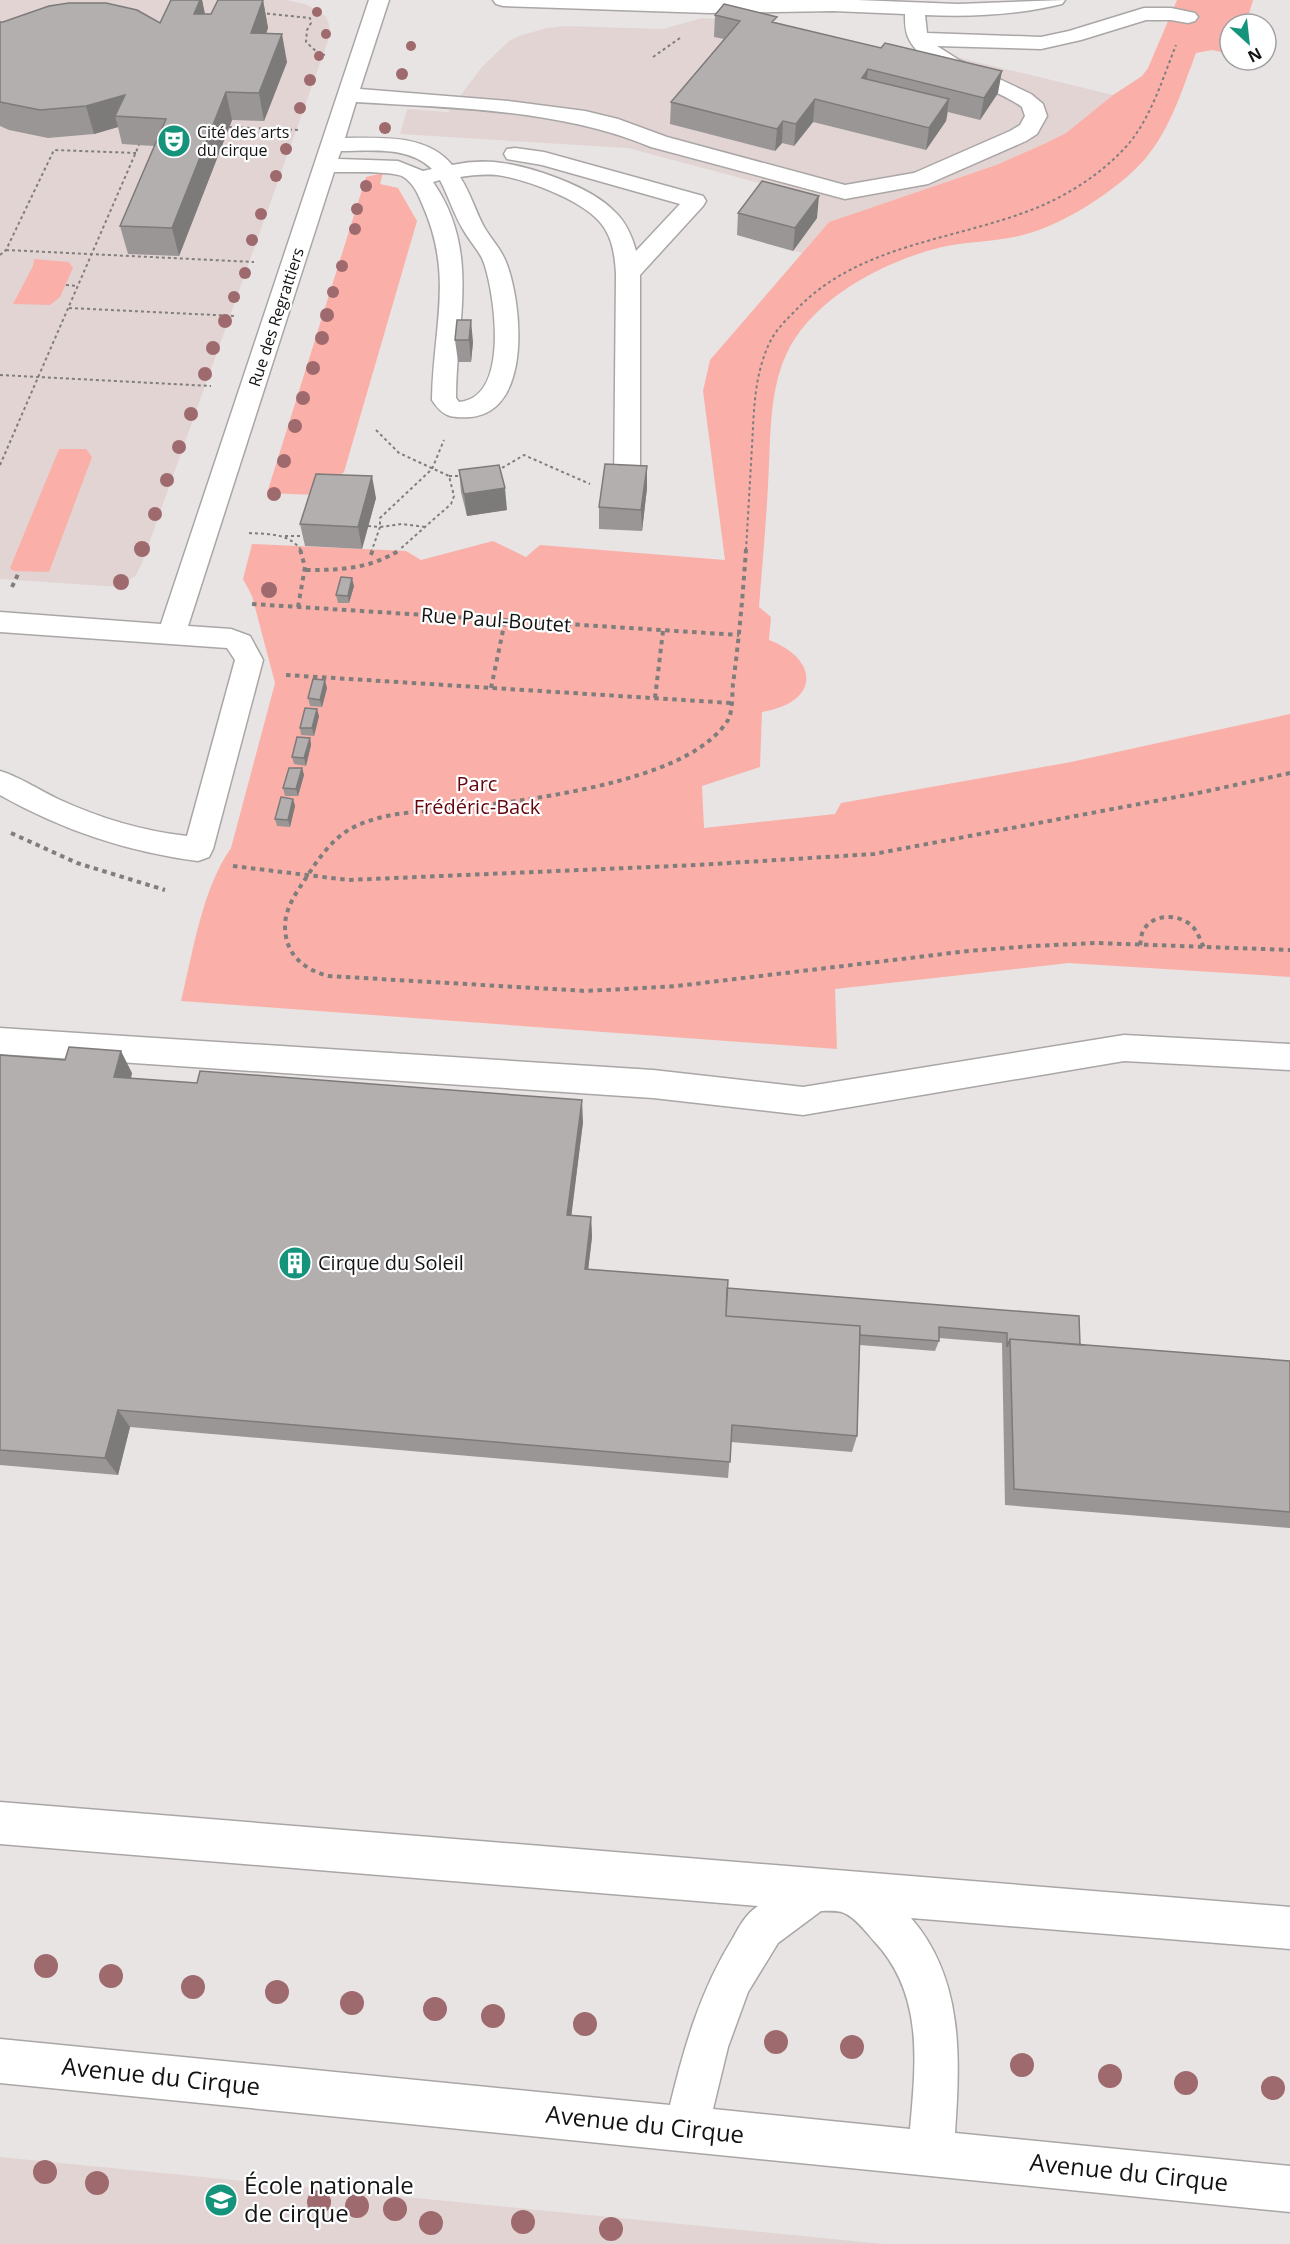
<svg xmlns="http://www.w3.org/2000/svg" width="1290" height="2244" viewBox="0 0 1290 2244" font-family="'Open Sans',sans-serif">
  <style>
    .built { fill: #e1d4d3 }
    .green { fill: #fab0a9 }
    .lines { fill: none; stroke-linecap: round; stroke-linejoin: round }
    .minor-casing { stroke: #aaa6a6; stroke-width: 3 }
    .path-far1 { stroke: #807e7d; stroke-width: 2; stroke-dasharray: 3 3; stroke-linecap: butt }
    .path { stroke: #807e7d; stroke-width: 4; stroke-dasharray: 4.5 4.5; stroke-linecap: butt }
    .minor { fill: #fff; fill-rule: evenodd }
    .tree { fill: #9f6a6e }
    .wall { fill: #9a9696 }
    .shaded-wall { fill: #7d7a7a }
    .building { fill: #b3afae; stroke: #7d7a7a; stroke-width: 1.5 }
    .labels { text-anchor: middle; stroke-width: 4.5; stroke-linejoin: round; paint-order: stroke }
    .far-poi-label { font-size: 16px; fill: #141313; stroke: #fff; text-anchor: start }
    .far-street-label { font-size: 16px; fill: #141313; stroke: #fff }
    .street-label { font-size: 20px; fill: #141313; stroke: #fff }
    .park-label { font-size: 20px; fill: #64060e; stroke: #fff }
    .poi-label { font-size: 20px; fill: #141313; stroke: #fff; text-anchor: start }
    .near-street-label { font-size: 24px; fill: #141313; stroke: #fff }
    .near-poi-label { font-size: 24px; fill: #141313; stroke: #fff; text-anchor: start }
  </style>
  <rect width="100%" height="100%" fill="#e8e4e3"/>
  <path class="built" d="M 0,0 L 287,0 L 307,5 L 319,11 L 326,17 L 329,24 L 330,34 L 324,52 L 142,563 L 136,575 L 120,587 L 0,579 Z
    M 702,18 L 765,22 L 951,72 L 960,58 L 1113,95 L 1066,133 L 1046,143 L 996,165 L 829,222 L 802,253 L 737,235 L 771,186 L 628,148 L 400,134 L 407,109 L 448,112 L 482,67 L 509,41 L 519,36 L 547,28 L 565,26 L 663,29 Z
    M 0,2157 L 883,2244 L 0,2244 Z"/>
  <path class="green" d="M 1177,0 L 1253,0 L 1246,24 L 1230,24 L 1230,54 L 1212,50 L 1196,53 C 1182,90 1171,128 1145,159 C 1118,190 1063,225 1023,235 C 996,242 968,241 942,247 C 884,261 811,299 786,355 C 768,395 771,442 768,485 C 766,526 762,567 759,607 L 771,617 L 769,640 C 821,660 819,703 762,712 L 760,767 L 702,786 L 704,828 L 835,814 L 841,803 L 1071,762 L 1290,714 L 1290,977 L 1069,963 L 835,989 L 837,1049 L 181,1001 C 193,952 202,889 231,848 L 275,683 L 252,596 L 243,579 L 252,544 L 406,551 L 421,560 L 493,541 L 526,557 L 540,545 L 725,560 L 703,391 L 710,360 L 829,222 L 996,165 L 1046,143 L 1066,133 L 1113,95 L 1142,76 L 1148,68 Z
    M 383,173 L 380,184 L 398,188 L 417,221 L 344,472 L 316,495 L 267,493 L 366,177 Z
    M 34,259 L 69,262 L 73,268 L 60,297 L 50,305 L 13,304 L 33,266 Z
    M 59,449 L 86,449 L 92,457 L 49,572 L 13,571 L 10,568 Z"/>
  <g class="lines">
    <g class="minor-casing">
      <path id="minor" d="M 369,0 L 389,0 L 360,89 L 508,101 L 585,111 L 618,119 L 667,137 L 845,185 L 914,173 L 1010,131 L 1020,125 L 1025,116 L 1022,107 C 992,84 923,73 908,37 C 905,30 905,22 905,14 L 833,11 L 709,13 L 503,6 L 496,4 L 493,0 L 857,0 L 958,4 L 1065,0 L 1062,4 C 1017,15 971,17 925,15 L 927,33 L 1041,37 L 1069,31 L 1144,8 L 1171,8 L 1195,13 L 1198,17 L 1195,21 L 1188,23 L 1171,20 L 1146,20 L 1081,40 L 1041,49 L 937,46 L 959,60 L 1031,94 L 1043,104 L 1047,116 L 1037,134 L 1026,141 L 928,184 L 845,199 L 651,147 C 561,109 453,108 356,102 L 345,138 C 381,138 427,134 452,165 C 466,162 480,161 494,162 C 528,165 590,186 614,211 C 626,222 632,236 636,251 L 680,204 L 542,165 L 507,159 L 504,154 L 507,149 L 515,148 L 544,152 L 703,196 L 706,201 L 703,206 L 640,275 L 640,488 L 636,494 L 627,496 L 618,494 L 614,488 L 616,274 C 615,257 613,240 603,226 C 586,201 526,179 497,175 C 484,174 472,175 460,177 C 470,192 475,210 484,227 C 491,239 501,249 506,262 C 522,302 533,412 470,417 C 451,418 443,417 432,400 C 433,328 454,276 423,206 C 418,194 414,183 402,176 C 391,171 348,172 334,172 L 188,626 L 231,629 L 250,636 L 263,660 L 213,849 L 209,857 L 198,861 C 128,852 62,830 0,795 L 0,771 C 20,777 39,790 58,799 C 99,818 142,831 187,836 L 235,660 L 227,648 L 0,632 L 0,612 L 161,624 ZM 341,151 C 372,151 408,146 432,169 L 423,171 L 398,161 L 338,159 ZM 440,180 C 449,197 454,215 464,231 C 470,242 480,251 484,263 C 495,295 510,398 459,402 L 456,398 C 456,322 481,251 433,182 Z
        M 0,1028 L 653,1070 L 803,1087 L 1124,1035 L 1290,1044 L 1290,1070 L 1124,1061 L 803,1115 L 653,1098 L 0,1054 Z
        M 0,1802 L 1290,1907 L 1290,1949 L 911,1918 C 964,1979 960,2058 955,2133 L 1290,2166 L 1290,2212 L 0,2083 L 0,2039 L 670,2105 C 684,2047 701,1989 733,1938 C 740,1925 746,1914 758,1906 L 0,1844 ZM 821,1911 C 827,1911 838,1910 844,1913 C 855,1917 867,1933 874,1941 C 924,1994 916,2062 910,2129 L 713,2109 L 728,2047 L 748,1992 L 778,1943 Z"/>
    </g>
    <path class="path-far1" d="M 261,13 L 310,18 L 311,23 L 307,30 L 306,42 L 317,52 L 325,55
      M 653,57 L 680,38
      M 229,127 L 300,130
      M 6,250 L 254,262
      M 0,255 L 6,250 L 54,150 L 136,153
      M 66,285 L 77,286
      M 69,308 L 236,316
      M 0,375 L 211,386
      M 376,430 L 399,453 L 449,476 L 454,496 L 451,504 L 399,550
      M 0,465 L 139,145
      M 497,471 L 524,455 L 590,484
      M 449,476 L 463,476
      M 368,526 L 380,527 L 372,550
      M 425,527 L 402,524 L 380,527 L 380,518 L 432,469 L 444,440
      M 249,533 C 268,534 289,533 301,550
      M 285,536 L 307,536
      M 746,550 C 748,516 750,481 752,446 C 754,411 754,376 769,344 C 775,331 784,322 794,312 C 859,242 958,241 1041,206 C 1071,193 1100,174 1123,150 C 1150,122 1162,80 1176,45"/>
    <path class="path" d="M 746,549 C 743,594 739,639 733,684 C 732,694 733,711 728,720 C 724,727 716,735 710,740 C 658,784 526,801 458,808 C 423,812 385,811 352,828 C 331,839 317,861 304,881 C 295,894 285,910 285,926 C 285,954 303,969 328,976 L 586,991 L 677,986 L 968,951 L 1033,946 L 1097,943 L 1290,950
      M 371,555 L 373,549
      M 306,570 C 341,570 371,569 401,549
      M 12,587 L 19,572
      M 252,604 L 739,635
      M 298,607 L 305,567 L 300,549
      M 286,675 L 731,703
      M 491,688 L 505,621
      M 655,698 L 663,631
      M 11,833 L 77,863 L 165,890
      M 233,866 L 348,880 L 697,865 L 874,854 L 1203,792 L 1290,773
      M 1140,945 C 1141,940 1141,935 1143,931 C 1152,913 1180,913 1193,927 C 1198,933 1201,941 1204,948"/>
    <use href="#minor" class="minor"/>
  </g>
  <g class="tree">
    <circle cx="317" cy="12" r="5"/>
    <circle cx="326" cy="34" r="5"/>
    <circle cx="411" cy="46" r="5"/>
    <circle cx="319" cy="56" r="5"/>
    <circle cx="402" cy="74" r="6"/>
    <circle cx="310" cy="80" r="6"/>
    <circle cx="300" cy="108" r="6"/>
    <circle cx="385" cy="128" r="6"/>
    <circle cx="286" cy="149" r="6"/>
    <circle cx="276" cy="176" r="6"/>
    <circle cx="366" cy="186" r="6"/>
    <circle cx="357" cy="209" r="6"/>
    <circle cx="261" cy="214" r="6"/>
    <circle cx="355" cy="229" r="6"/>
    <circle cx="252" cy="240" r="6"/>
    <circle cx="342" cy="266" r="6"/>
    <circle cx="245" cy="273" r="6"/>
    <circle cx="333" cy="292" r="6"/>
    <circle cx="234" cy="297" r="6"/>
    <circle cx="327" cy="315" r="7"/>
    <circle cx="225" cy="321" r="7"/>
    <circle cx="322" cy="338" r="7"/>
    <circle cx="213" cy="348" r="7"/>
    <circle cx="313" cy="368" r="7"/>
    <circle cx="205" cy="374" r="7"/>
    <circle cx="303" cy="398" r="7"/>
    <circle cx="191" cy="414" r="7"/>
    <circle cx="295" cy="426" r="7"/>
    <circle cx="179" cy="447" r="7"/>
    <circle cx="284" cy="461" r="7"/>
    <circle cx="167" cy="480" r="7"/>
    <circle cx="274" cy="494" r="7"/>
    <circle cx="155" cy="514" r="7"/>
    <circle cx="142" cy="549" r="8"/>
    <circle cx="121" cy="582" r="8"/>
    <circle cx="269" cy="590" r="8"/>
    <circle cx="46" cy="1966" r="12"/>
    <circle cx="111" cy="1976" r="12"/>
    <circle cx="193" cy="1987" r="12"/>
    <circle cx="277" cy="1992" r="12"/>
    <circle cx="352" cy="2003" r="12"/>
    <circle cx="435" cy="2009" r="12"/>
    <circle cx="493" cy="2016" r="12"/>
    <circle cx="585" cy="2024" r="12"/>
    <circle cx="776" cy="2042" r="12"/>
    <circle cx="852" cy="2047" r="12"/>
    <circle cx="1022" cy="2065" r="12"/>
    <circle cx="1110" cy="2076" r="12"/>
    <circle cx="1186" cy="2083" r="12"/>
    <circle cx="1273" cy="2088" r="12"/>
    <circle cx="45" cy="2172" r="12"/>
    <circle cx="97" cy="2183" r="12"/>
    <circle cx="319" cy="2202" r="12"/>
    <circle cx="357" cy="2206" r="12"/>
    <circle cx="395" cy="2209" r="12"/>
    <circle cx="523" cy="2222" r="12"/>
    <circle cx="431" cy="2223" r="12"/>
    <circle cx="611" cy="2229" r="12"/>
  </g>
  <path class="wall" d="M 171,0 L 202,0 L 205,14 L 211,14 L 263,0 L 268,28 L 266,34 L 287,62 L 264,121 L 232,120 L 179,256 L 128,254 L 120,226 L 154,146 L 122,144 L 118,127 L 94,134 L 48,138 L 9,130 L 0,126 L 0,22 L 160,23 Z
    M 715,15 L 777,23 L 998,93 L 980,120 L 948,112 L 946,121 L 926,150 L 813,122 L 794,146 L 782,143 L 775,151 L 670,124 L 671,102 L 724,39 L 714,37 Z
    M 738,213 L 817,218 L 793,251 L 737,235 Z
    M 457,320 L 473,342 L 471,362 L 458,362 L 455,340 Z
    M 459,470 L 507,510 L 467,516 L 461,492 Z
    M 647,488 L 642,531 L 599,529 L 599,507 Z
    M 376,498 L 362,549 L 305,546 L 300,524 Z
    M 354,586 L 349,603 L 338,603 L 336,595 Z
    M 327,688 L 322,707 L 310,706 L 308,698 Z
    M 319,716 L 314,736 L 301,735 L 300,728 Z
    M 310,738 L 311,745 L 306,766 L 294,764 L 292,757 Z
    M 302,768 L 304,775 L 298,796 L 285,796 L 283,788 Z
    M 293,799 L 295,806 L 290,827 L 277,826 L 275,819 Z
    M 0,1055 L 65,1060 L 132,1073 L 131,1078 L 583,1122 L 571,1215 L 591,1217 L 592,1237 L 588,1269 L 727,1288 L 1080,1345 L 1290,1361 L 1290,1528 L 1005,1505 L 1002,1343 L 939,1338 L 939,1341 L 935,1351 L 860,1345 L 857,1436 L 852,1452 L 731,1442 L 728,1478 L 130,1427 L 118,1475 L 0,1465 Z"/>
  <path class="shaded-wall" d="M 200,0 L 202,0 L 207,25 L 194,14 Z
    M 263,0 L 268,28 L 256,61 L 251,33 Z
    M 282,34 L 287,62 L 264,121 L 259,93 Z
    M 868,69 L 866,91 L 862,78 Z
    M 1002,71 L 998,93 L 980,120 L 984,98 Z
    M 226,92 L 232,120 L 179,256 L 172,228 Z
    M 125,95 L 115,116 L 118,127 L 94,134 L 86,106 Z
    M 815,99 L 813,122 L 794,146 L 796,124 Z
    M 949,99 L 946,121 L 926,150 L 929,128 Z
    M 783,121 L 782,143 L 775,151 L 777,129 Z
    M 819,196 L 817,218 L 793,251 L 795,228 Z
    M 471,320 L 473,342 L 471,362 L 469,340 Z
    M 647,466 L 647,488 L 642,531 L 641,510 Z
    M 372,476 L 376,498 L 362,549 L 358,527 Z
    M 505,488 L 507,510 L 467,516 L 464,494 Z
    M 352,578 L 354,586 L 349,603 L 348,596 Z
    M 325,680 L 327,688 L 322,707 L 320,700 Z
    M 317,709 L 319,716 L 314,736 L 312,728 Z
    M 310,738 L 311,745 L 306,766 L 304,758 Z
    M 302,768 L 304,775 L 298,796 L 296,789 Z
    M 293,799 L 295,806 L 290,827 L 288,820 Z
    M 121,1051 L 132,1073 L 125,1099 L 114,1077 Z
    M 582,1100 L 583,1122 L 569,1235 L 567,1215 Z
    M 591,1217 L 592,1237 L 586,1288 L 585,1269 Z
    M 118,1410 L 130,1427 L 118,1475 L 105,1458 Z"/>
  <path class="building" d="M 171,0 L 200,0 L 194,14 L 211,14 L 218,0 L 263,0 L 251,33 L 282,34 L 259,93 L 226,92 L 172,228 L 120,226 L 166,119 L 115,116 L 125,95 L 86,106 L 40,110 L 0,102 L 0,22 L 3,22 L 49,6 L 69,3 L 106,3 L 137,10 L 160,23 Z
    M 724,4 L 777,17 L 772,22 L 881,48 L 885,43 L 1002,71 L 984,98 L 868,69 L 862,78 L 949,99 L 929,128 L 815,99 L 796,124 L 783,121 L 777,129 L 671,102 L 740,21 L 715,15 Z
    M 762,181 L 819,196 L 795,228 L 738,213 Z
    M 457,320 L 471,320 L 469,340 L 455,340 Z
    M 605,464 L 647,466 L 641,510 L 599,507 Z
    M 499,465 L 505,488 L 464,494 L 459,470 Z
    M 316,474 L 372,476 L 358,527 L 300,524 Z
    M 341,577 L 352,578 L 348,596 L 336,595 Z
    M 313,679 L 325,680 L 320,700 L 308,698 Z
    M 305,708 L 317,709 L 312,728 L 300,728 Z
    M 297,737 L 310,738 L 304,758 L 292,757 Z
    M 289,768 L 302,768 L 296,789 L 283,788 Z
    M 281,797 L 293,799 L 288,820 L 275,819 Z
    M 69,1047 L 121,1051 L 114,1077 L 197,1083 L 200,1071 L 582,1100 L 567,1215 L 591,1217 L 585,1269 L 728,1280 L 726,1316 L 860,1326 L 857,1436 L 732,1425 L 730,1462 L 118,1410 L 105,1458 L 0,1450 L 0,1055 L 65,1060 Z
    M 727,1288 L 1079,1316 L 1080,1345 L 1010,1339 L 1007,1347 L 1007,1333 L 939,1327 L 939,1341 L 860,1335 L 860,1326 L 726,1316 Z
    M 1010,1339 L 1290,1361 L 1290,1512 L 1014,1489 Z"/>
  <defs>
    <g id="theatre-disc" transform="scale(1.725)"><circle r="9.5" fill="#15937b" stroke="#fff"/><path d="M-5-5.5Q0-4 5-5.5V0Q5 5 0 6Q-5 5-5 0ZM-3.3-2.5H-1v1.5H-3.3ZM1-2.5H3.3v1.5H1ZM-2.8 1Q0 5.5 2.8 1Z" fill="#fff"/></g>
    <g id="building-disc" transform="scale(1.725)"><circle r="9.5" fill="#15937b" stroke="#fff"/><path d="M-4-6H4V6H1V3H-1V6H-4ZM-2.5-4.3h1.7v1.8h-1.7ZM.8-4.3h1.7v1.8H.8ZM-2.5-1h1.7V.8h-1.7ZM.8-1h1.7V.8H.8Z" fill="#fff"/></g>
    <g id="university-disc" transform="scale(1.725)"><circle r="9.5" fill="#15937b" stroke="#fff"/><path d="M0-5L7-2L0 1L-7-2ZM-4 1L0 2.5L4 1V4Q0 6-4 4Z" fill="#fff"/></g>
  </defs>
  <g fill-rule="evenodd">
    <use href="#theatre-disc" x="174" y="141"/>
    <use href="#building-disc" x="295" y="1263"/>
    <use href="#university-disc" x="221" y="2200"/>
  </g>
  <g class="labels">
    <g class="far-poi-label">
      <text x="197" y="138">Cité des arts<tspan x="197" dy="18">du cirque</tspan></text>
    </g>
    <g class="far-street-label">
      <text transform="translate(276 317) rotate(-72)" y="6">Rue des Regrattiers</text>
    </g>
    <g class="street-label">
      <text transform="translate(496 620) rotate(4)" y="7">Rue Paul-Boutet</text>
    </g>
    <g class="park-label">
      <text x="477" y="791">Parc<tspan x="477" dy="23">Frédéric-Back</tspan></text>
    </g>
    <g class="poi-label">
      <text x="318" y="1270">Cirque du Soleil</text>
    </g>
    <g class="near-street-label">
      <text transform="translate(161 2077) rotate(6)" y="8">Avenue du Cirque</text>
      <text transform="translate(645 2125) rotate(6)" y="8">Avenue du Cirque</text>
      <text transform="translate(1129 2173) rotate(6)" y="8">Avenue du Cirque</text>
    </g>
    <g class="near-poi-label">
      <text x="244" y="2194">École nationale<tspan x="244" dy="28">de cirque</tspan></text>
    </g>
  </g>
  <g transform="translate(1248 42) rotate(153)"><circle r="28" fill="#ffffff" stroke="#a1a1a1" stroke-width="1.5"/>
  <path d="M0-4.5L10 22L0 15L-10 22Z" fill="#15937b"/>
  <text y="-9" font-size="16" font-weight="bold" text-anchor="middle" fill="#141313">N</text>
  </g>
</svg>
